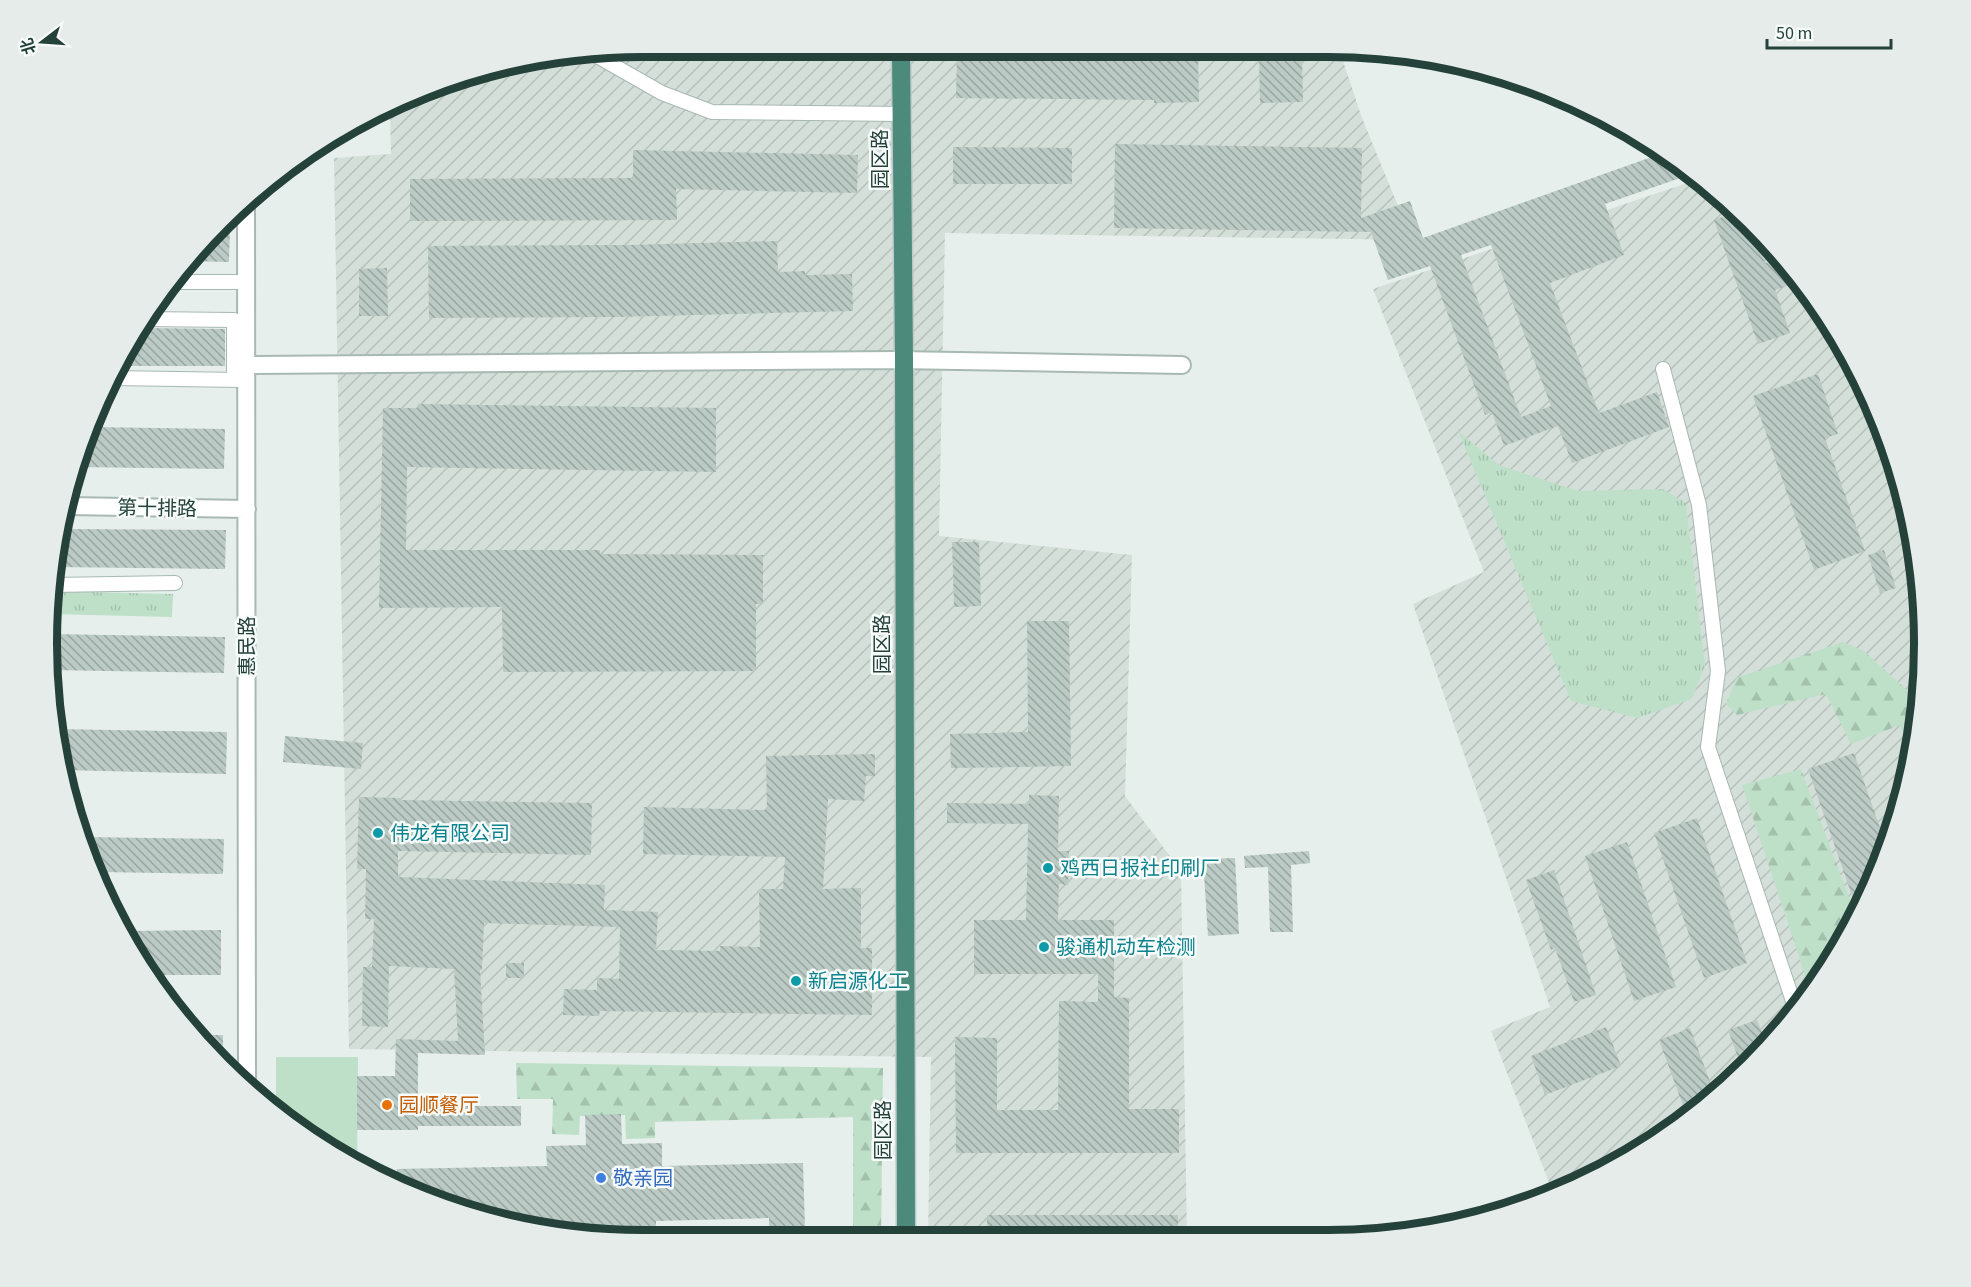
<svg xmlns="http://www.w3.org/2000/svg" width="1971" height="1287" viewBox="0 0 1971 1287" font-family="'Source Sans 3','Noto Sans SC',sans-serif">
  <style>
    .industrial { fill: url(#industrial-furrows) }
    .grass { fill: url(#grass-tufts) }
    .forest { fill: url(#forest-firs) }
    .park { fill: #bfe0c8 }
    .building { fill: url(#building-back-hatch); fill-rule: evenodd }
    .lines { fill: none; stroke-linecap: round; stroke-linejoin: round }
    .minor-casing { stroke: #a8b8b2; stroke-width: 16 }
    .tertiary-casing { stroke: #a8b8b2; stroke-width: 20 }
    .trunk-casing { stroke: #c2cac8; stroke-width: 21 }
    .minor { stroke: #fff; stroke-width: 14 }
    .tertiary { stroke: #fff; stroke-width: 16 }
    .trunk { stroke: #4c8a7c; stroke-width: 18 }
    .culture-dot { fill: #0f9aa8; stroke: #f7fbf9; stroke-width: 2 }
    .food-dot { fill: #e8710a; stroke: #f7fbf9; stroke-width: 2 }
    .shop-dot { fill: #3f7fe0; stroke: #f7fbf9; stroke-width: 2 }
    .labels { text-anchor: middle; stroke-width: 5; stroke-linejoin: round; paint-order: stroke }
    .street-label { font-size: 20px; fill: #24423a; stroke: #f7fbf9 }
    .culture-label { font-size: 20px; fill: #0d838f; stroke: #f7fbf9; text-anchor: start }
    .food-label { font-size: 20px; fill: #c56008; stroke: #f7fbf9; text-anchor: start }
    .shop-label { font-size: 20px; fill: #366cbe; stroke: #f7fbf9; text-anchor: start }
    .rim { fill: none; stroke: #24423a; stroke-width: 8 }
  </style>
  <defs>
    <pattern id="industrial-furrows" width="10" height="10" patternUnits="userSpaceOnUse" patternTransform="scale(1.5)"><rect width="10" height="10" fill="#d4dfda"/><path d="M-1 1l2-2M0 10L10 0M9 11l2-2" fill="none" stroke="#b6c1bc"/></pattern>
    <pattern id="grass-tufts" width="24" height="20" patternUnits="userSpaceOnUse" patternTransform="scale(1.5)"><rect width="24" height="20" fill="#bfe0c8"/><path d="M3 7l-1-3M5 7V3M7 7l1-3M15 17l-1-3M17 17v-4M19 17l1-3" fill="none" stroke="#a4c1ad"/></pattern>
    <pattern id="forest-firs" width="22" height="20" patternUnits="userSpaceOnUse" patternTransform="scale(1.5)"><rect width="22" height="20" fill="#bfe0c8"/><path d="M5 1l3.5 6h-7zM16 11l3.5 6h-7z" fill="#a4c1ad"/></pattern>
    <pattern id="building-back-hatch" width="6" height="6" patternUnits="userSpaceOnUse" patternTransform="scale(1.5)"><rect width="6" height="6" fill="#bbcac4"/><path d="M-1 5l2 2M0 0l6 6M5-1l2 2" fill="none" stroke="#98a6a0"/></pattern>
  </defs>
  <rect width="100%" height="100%" fill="#e6efeb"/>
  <path class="industrial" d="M 565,52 L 1340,52 L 1362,118 L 1412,240 L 945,233 L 939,536 L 1132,555 L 1125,796 L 1181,871 L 1187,1238 L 928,1237 L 931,1057 L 349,1049 L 334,158 L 391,154 L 390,109 L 452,78 Z
    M 1699,179 L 1721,194 L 1801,280 L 1863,379 L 1904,489 L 1923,604 L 1919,721 L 1893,835 L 1845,942 L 1777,1037 L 1691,1117 L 1592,1179 L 1553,1193 L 1491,1031 L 1550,1007 L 1413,604 L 1484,572 L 1373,289 Z"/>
  <path class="grass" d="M 1458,431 L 1499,465 L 1578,491 L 1663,489 L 1686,503 L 1705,665 L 1692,699 L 1637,718 L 1571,701 Z
    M 50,591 L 173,594 L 172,617 L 48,614 Z"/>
  <path class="forest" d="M 1843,642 L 1864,651 L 1920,702 L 1919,721 L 1911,755 L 1900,725 L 1851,744 L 1826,694 L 1737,715 L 1726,704 L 1736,678 Z
    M 1801,769 L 1856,916 L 1845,942 L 1810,990 L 1742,785 Z
    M 516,1063 L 883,1068 L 881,1237 L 853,1237 L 853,1117 L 655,1122 L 655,1138 L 626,1139 L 625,1115 L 580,1116 L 579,1135 L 552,1134 L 553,1099 L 517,1099 Z"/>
  <path class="park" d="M 276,1057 L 358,1057 L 357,1167 L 345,1160 L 276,1111 Z"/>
  <path class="building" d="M 957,52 L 1198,52 L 1199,102 L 1154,103 L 1154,100 L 956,98 Z
    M 1259,52 L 1302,52 L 1303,102 L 1260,103 Z
    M 1115,144 L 1362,148 L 1361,218 L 1410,201 L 1423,238 L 1663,153 L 1692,174 L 1605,204 L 1624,255 L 1550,283 L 1599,413 L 1657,392 L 1669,427 L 1572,463 L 1558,426 L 1504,446 L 1492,412 L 1485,415 L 1430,266 L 1388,280 L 1371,232 L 1114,228 ZM 1491,245 L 1551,406 L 1521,417 L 1461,255 Z
    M 953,147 L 1072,148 L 1072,184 L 953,184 Z
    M 633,150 L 858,155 L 857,193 L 676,189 L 677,220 L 410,221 L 410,179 L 633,178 Z
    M 1737,212 L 1753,229 L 1765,263 L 1781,259 L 1790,285 L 1775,290 L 1790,333 L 1758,344 L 1714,220 Z
    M 219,225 L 230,225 L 229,262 L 186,261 Z
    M 777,241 L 778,272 L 805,271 L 805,275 L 852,274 L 853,311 L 617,317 L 429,318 L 428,246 L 627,245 Z
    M 387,268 L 388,316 L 359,316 L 359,269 Z
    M 139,326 L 144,328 L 225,329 L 225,366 L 117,366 L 126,345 Z
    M 1818,374 L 1838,434 L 1825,438 L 1865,551 L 1814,570 L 1753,396 Z
    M 418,404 L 716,408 L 716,472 L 407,467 L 406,550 L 600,550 L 600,554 L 763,555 L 763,604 L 756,604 L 756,671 L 503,672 L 502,607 L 379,608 L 383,408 L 417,408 Z
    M 89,427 L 225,429 L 224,469 L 75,467 L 78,451 Z
    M 63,529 L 226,530 L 225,569 L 55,567 Z
    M 952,542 L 979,542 L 981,606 L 954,607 Z
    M 1884,550 L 1896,588 L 1880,593 L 1868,555 Z
    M 1027,621 L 1069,621 L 1071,766 L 951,768 L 950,734 L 1028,732 Z
    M 48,634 L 225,637 L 224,673 L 48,670 Z
    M 55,729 L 227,732 L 226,774 L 62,770 Z
    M 285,736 L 363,743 L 361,769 L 283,762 Z
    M 1854,753 L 1887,848 L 1858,913 L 1808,769 Z
    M 875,754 L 875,776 L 866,776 L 864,801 L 828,799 L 823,889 L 861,888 L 861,948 L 872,948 L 872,1015 L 600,1011 L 599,1016 L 563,1015 L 564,989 L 597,990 L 597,978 L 619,979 L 620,927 L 484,923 L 482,970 L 480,970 L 485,1055 L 418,1053 L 418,1106 L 521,1106 L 521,1126 L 418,1126 L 418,1130 L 357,1130 L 357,1076 L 395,1076 L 396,1039 L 458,1041 L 454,969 L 389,966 L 388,1027 L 362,1026 L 363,967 L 372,967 L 374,919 L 365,919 L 366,869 L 357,869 L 359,797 L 400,798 L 400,800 L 592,803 L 591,855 L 398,851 L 398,877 L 605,885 L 604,910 L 658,912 L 656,950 L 720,951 L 720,946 L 760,947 L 759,889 L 783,889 L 785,857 L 643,854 L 644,807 L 767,810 L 766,756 Z
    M 1029,795 L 1059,796 L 1058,851 L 1069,851 L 1068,885 L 1059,884 L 1058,920 L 1114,920 L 1114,997 L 1129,998 L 1129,1109 L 1179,1109 L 1179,1153 L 956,1153 L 955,1037 L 997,1038 L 997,1110 L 1058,1110 L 1059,1001 L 1098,1002 L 1098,974 L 974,974 L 974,920 L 1026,920 L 1028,824 L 947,823 L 947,803 L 1029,804 Z
    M 1697,818 L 1747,963 L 1704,978 L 1654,833 Z
    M 83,837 L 224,839 L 223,874 L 98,872 Z
    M 1627,842 L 1676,987 L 1634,1001 L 1585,856 Z
    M 1309,851 L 1310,863 L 1291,865 L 1293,932 L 1270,932 L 1268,867 L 1245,868 L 1244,856 Z
    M 1235,858 L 1239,934 L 1208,936 L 1203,859 Z
    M 1554,870 L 1596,995 L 1574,1002 L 1555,948 L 1551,950 L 1526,880 Z
    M 221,930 L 221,975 L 150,975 L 127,942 L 122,931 Z
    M 506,963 L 524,963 L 524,978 L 506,978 Z
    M 1757,1020 L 1767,1046 L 1742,1069 L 1728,1030 Z
    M 1606,1027 L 1621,1066 L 1545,1095 L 1531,1056 Z
    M 1690,1028 L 1715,1095 L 1688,1119 L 1659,1040 Z
    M 193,1035 L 223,1035 L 223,1065 L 194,1037 Z
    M 621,1114 L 622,1144 L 662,1143 L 662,1166 L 803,1163 L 805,1229 L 769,1230 L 769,1218 L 656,1221 L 656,1236 L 566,1235 L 563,1235 L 563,1223 L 522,1224 L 415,1195 L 398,1186 L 397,1169 L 547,1166 L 546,1146 L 586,1145 L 585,1115 Z
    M 987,1215 L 1178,1215 L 1178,1238 L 987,1237 Z"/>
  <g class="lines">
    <g class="minor-casing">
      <path id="minor" d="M 590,52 L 662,93 L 712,112 L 902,114
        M 169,282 L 246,282
        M 144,319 L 234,320 L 234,380
        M 1663,369 L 1699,505 L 1718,671 L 1708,747 L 1796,1010
        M 112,378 L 241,380
        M 52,585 L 175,583"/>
    </g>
    <g class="tertiary-casing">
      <path id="tertiary" d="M 246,201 L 247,1090
        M 246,365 L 897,360 L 1182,365
        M 67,506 L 247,509"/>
    </g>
    <g class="trunk-casing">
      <path id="trunk" d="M 901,52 L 904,360 L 906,1237"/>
    </g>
    <use href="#minor" class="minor"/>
    <use href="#tertiary" class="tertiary"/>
    <use href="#trunk" class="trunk"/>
  </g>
  <g class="culture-dot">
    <circle cx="378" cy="833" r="6"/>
    <circle cx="1048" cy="868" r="6"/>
    <circle cx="1044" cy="947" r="6"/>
    <circle cx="796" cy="981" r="6"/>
  </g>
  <circle class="food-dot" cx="387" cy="1105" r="6"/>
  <circle class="shop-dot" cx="601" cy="1178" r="6"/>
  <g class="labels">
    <g class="street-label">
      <text transform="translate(880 159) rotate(-90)" y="7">园区路</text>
      <text transform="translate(157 508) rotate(1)" y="7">第十排路</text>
      <text transform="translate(882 644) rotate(-90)" y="7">园区路</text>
      <text transform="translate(247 646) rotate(-90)" y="7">惠民路</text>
      <text transform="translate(883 1130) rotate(-90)" y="7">园区路</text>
    </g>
    <g class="culture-label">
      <text x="390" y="840">伟龙有限公司</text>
      <text x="1060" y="875">鸡西日报社印刷厂</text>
      <text x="1056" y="954">骏通机动车检测</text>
      <text x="808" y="988">新启源化工</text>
    </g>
    <g class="food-label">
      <text x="399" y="1112">园顺餐厅</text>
    </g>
    <g class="shop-label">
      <text x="613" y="1185">敬亲园</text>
    </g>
  </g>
  <path d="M0 0H1971V1287H0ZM643 57H1328A586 586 0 0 1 1914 643V644A586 586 0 0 1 1328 1230H643A586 586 0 0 1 57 644V643A586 586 0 0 1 643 57Z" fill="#e6ecea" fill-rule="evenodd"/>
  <path class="rim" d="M643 57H1328A586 586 0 0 1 1914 643V644A586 586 0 0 1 1328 1230H643A586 586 0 0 1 57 644V643A586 586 0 0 1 643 57Z"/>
  <g transform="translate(42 42) rotate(253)" stroke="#f7fbf9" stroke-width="4.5" paint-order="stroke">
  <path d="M0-4.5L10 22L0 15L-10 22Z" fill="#24423a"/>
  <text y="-9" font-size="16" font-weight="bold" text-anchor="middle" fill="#24423a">北</text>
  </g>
  <path d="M1767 39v9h124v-9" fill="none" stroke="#24423a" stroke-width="3"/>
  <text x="1776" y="39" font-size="18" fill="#24423a" stroke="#f7fbf9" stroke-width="4.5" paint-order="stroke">50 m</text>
</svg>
